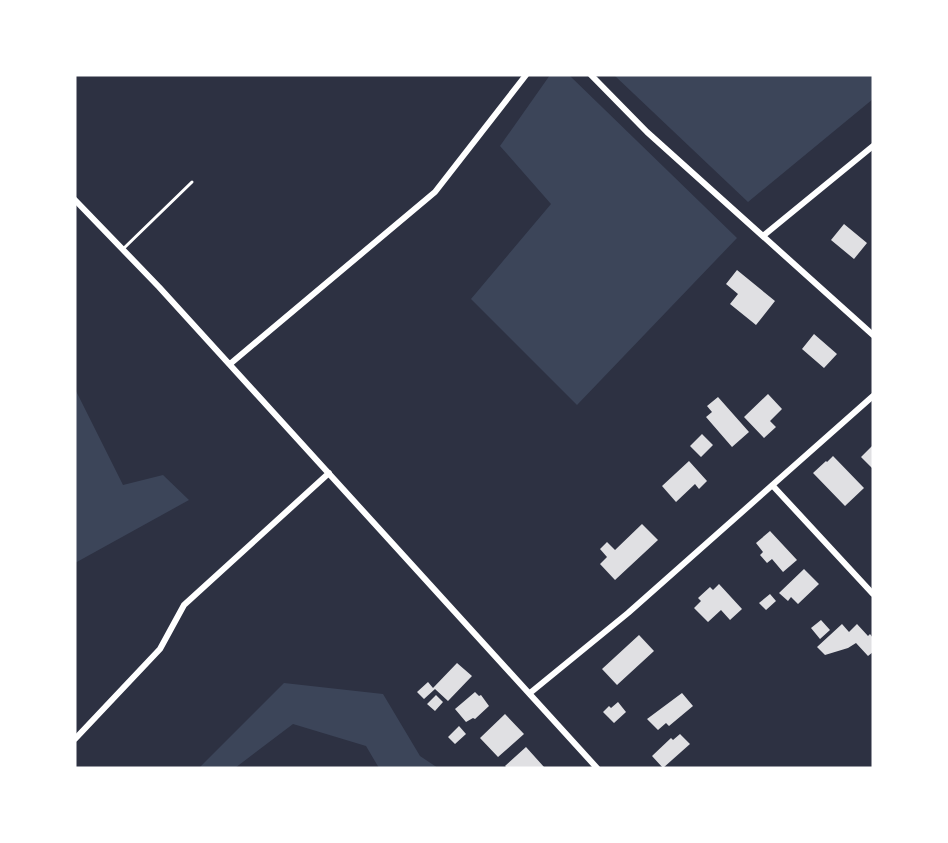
<svg xmlns="http://www.w3.org/2000/svg" width="948" height="843" viewBox="0 0 948 843" font-family="Ubuntu,sans-serif">
  <style>
    .green { fill: #3c4559 }
    .building { fill: #e0e0e3 }
    .lines { fill: none; stroke-linecap: round; stroke-linejoin: round }
    .service { stroke: #fff; stroke-width: 3 }
    .minor { stroke: #fff; stroke-width: 6 }
  </style>
  <rect width="100%" height="100%" fill="#2d3142"/>
  <path class="green" d="M 550,75 L 569,75 L 737,238 L 577,405 L 471,299 L 551,204 L 500,146 Z
    M 614,75 L 873,75 L 873,99 L 748,202 Z
    M 75,389 L 123,485 L 163,475 L 189,500 L 75,563 Z
    M 284,683 L 383,694 L 420,756 L 438,768 L 379,768 L 366,746 L 293,724 L 235,768 L 199,768 Z"/>
  <path class="building" d="M 844,224 L 867,243 L 854,259 L 831,240 Z
    M 737,270 L 775,301 L 756,325 L 730,304 L 738,294 L 726,284 Z
    M 814,334 L 837,354 L 824,368 L 802,349 Z
    M 768,394 L 782,409 L 770,421 L 776,427 L 764,438 L 744,417 Z
    M 718,397 L 749,432 L 732,447 L 706,417 L 712,412 L 707,406 Z
    M 702,434 L 713,445 L 701,457 L 690,446 Z
    M 873,445 L 873,469 L 861,457 Z
    M 833,456 L 864,488 L 845,506 L 813,473 L 826,461 L 827,462 Z
    M 689,461 L 707,481 L 699,489 L 695,484 L 676,502 L 662,486 Z
    M 642,524 L 658,540 L 615,580 L 600,564 L 607,557 L 600,549 L 607,542 L 615,550 Z
    M 770,531 L 797,560 L 783,572 L 772,559 L 767,563 L 760,555 L 763,552 L 756,543 Z
    M 804,569 L 819,584 L 798,604 L 791,597 L 788,601 L 779,593 Z
    M 719,584 L 742,609 L 730,620 L 721,610 L 708,622 L 694,608 L 701,601 L 698,598 L 710,587 L 713,590 Z
    M 770,594 L 776,601 L 766,610 L 759,603 Z
    M 821,620 L 830,630 L 820,639 L 811,628 Z
    M 842,624 L 849,632 L 857,624 L 868,636 L 870,634 L 873,638 L 873,652 L 868,656 L 856,643 L 848,648 L 825,655 L 817,647 Z
    M 639,635 L 654,651 L 617,685 L 602,669 Z
    M 457,663 L 472,676 L 448,701 L 435,689 L 424,699 L 417,692 L 428,682 L 433,688 Z
    M 475,692 L 479,696 L 481,695 L 489,706 L 475,719 L 473,718 L 466,722 L 455,709 Z
    M 682,693 L 693,706 L 669,726 L 666,723 L 658,730 L 647,719 Z
    M 436,695 L 443,702 L 435,711 L 427,704 Z
    M 618,702 L 626,712 L 614,723 L 603,712 L 609,706 L 611,708 Z
    M 505,714 L 524,734 L 498,757 L 480,738 Z
    M 459,726 L 466,734 L 455,744 L 448,737 Z
    M 680,734 L 690,744 L 663,768 L 652,756 L 671,738 L 673,740 Z
    M 526,747 L 544,767 L 507,768 L 505,766 Z"/>
  <g class="lines">
    <path class="service" d="M 123,249 L 192,182"/>
    <path class="minor" d="M 591,75 L 647,132 L 873,335
      M 75,200 L 159,287 L 597,768
      M 763,236 L 873,146
      M 230,364 L 435,192 L 526,75
      M 773,486 L 873,594
      M 530,693 L 628,613 L 873,396
      M 75,739 L 160,649 L 184,605 L 329,473"/>
  </g>
  <rect width="948" height="843" fill="none" stroke="#ffffff" stroke-width="153"/>
</svg>
